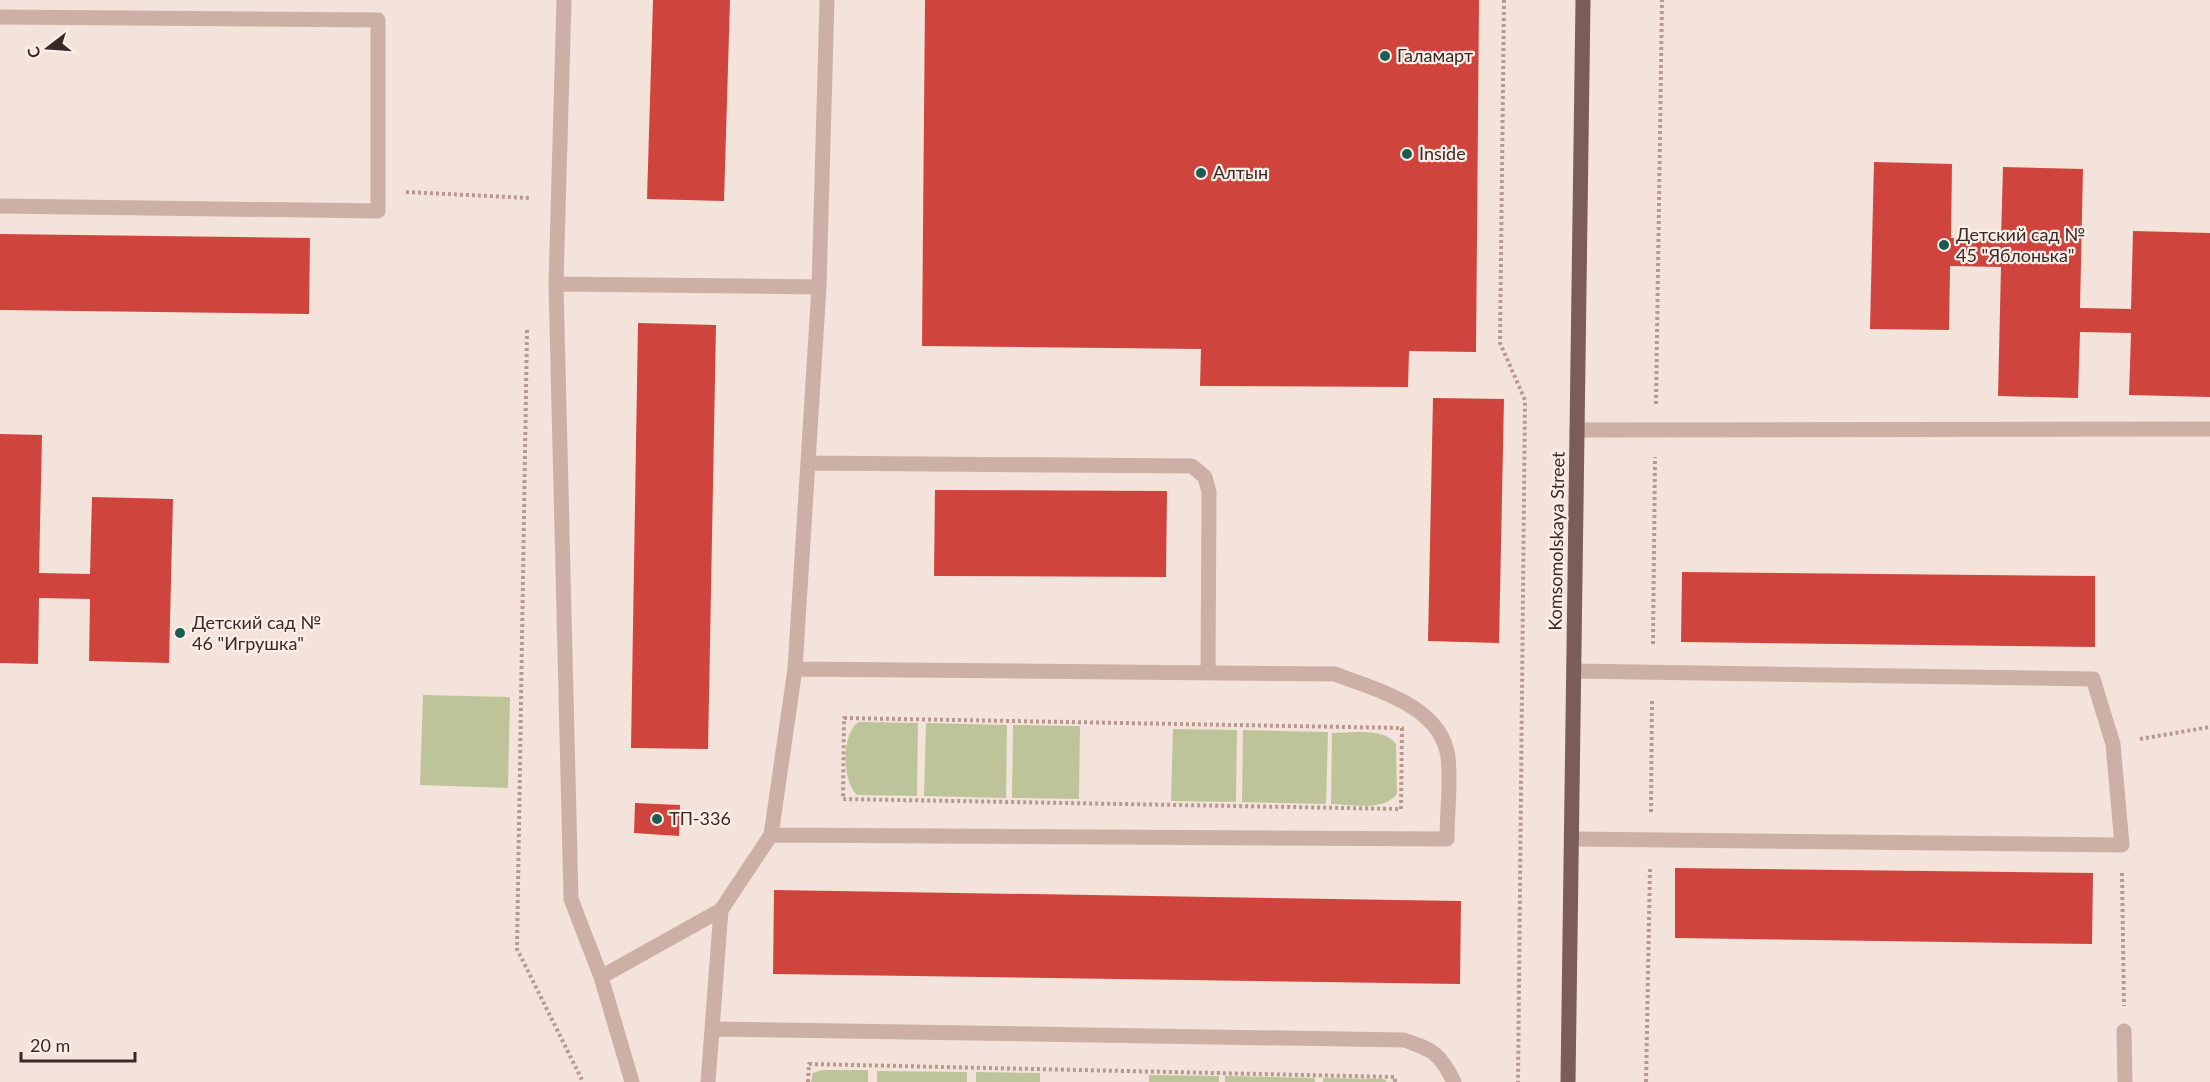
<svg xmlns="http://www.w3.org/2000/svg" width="2210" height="1082" viewBox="0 0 2210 1082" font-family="Lato,sans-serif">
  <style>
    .green { fill: #bec499 }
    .building { fill: #cf453d }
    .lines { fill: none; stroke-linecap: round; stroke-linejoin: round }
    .path { stroke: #b9998f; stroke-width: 4; stroke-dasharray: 3 3; stroke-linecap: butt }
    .minor { stroke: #cdb0a5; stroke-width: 15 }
    .major { stroke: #7b5c57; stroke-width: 15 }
    .poi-dot { fill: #195d55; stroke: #fbeee7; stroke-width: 2 }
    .labels { text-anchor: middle; stroke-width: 4.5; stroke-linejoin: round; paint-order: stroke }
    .poi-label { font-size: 18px; fill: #382927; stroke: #fbeee7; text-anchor: start }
    .street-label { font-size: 18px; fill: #382927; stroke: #fbeee7 }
  </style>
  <rect width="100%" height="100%" fill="#f4e3db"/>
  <path class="green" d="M 423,695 L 510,697 L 508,788 L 420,785 Z
    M 859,722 L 918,723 L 917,796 L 857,795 C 842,782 841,732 859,722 Z
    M 926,723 L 1007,725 L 1006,798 L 924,796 Z
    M 1013,725 L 1080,726 L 1079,799 L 1012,798 Z
    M 1173,729 L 1237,730 L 1236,802 L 1171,801 Z
    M 1243,730 L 1328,732 L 1326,804 L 1242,802 Z
    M 1332,733 C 1351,733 1384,727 1396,744 L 1397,794 C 1383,812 1352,804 1331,804 Z
    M 822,1070 L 868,1070 L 868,1082 L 811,1082 L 813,1073 Z
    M 877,1071 L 967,1072 L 967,1082 L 877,1082 Z
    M 976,1072 L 1040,1073 L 1040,1082 L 976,1082 Z
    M 1149,1075 L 1219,1076 L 1219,1082 L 1149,1082 Z
    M 1225,1076 L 1315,1078 L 1315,1082 L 1225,1082 Z
    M 1323,1078 L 1384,1079 L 1387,1082 L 1323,1082 Z"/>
  <path class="building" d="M 653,0 L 730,0 L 724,201 L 647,199 Z
    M 925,0 L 1479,0 L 1476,352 L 1409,351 L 1408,387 L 1200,386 L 1201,349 L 922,346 Z
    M 1874,162 L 1952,164 L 1951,238 L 2001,239 L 2003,167 L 2083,169 L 2080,308 L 2131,309 L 2133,231 L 2210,233 L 2210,397 L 2129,395 L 2131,333 L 2080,332 L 2078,398 L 1998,396 L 2001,267 L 1950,266 L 1949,330 L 1870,329 Z
    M 0,234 L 310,238 L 309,314 L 0,310 Z
    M 638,323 L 716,325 L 708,749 L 631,748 Z
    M 1433,398 L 1504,399 L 1499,643 L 1428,641 Z
    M 0,434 L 42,435 L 39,573 L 90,574 L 92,497 L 173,499 L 169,663 L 89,661 L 90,599 L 39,598 L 38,664 L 0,663 Z
    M 935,490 L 1167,491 L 1166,577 L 934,576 Z
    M 1682,572 L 2095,576 L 2095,647 L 1681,642 Z
    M 635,803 L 680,805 L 679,836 L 634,833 Z
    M 1675,868 L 2093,873 L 2092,944 L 1675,938 Z
    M 774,890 L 1461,901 L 1460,984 L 773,974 Z"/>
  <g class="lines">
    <path class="path" d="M 1504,0 L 1500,343 L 1525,400 L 1518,1082
      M 406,192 L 529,198
      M 527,330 L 517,949 L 583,1082
      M 1656,404 L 1662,0
      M 1653,644 L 1655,457
      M 844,718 L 1402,728 L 1401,809 L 843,799 Z
      M 2140,739 L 2210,727
      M 1651,812 L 1652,700
      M 2122,873 L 2124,1006
      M 808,1082 L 809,1064 L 1395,1077 L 1395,1082
      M 1646,1082 L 1650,868"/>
    <path class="minor" d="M 564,0 L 556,284 L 571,899 L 601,977 L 632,1082
      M 0,17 L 378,20 L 378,211 L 0,206
      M 556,284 L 819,287
      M 1577,430 L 2210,429
      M 808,463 L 1192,466 L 1205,477 L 1209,492 L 1208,673
      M 771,835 L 795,669 L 819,287 L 827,0
      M 1572,839 L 2122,845 L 2113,744 L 2093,679 L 1575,671
      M 601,977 L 721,910
      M 712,1029 L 1404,1040 C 1433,1050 1440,1053 1454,1082
      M 2124,1031 L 2125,1082
      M 708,1082 L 721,910 L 771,835 L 1447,839 C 1447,813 1451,783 1448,757 C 1441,705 1375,690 1335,674 L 795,669"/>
    <path class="major" d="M 1568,1082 L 1583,0"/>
  </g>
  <g class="poi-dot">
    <circle cx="1385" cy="56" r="6"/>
    <circle cx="1407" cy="154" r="6"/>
    <circle cx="1201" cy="173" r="6"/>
    <circle cx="1944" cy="245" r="6"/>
    <circle cx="180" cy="633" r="6"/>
    <circle cx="657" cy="819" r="6"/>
  </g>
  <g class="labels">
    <g class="poi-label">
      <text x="1397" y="62">Галамарт</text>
      <text x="1419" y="160">Inside</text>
      <text x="1213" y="179">Алтын</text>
      <text x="1956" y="241">Детский сад №<tspan x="1956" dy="21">45 "Яблонька"</tspan></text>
      <text x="192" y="629">Детский сад №<tspan x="192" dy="21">46 "Игрушка"</tspan></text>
      <text x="669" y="825">ТП-336</text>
    </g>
    <g class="street-label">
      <text transform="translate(1557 541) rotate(-89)" y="6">Komsomolskaya Street</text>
    </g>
  </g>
  <g transform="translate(48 48) rotate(253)" stroke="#fbeee7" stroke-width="4.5" paint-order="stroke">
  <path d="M0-4.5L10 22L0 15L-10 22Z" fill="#382927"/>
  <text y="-9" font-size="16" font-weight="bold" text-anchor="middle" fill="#382927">С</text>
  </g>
  <path d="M21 1052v9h114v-9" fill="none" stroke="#382927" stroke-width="3"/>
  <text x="30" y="1052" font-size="18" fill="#382927" stroke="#fbeee7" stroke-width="4.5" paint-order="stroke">20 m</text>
</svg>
